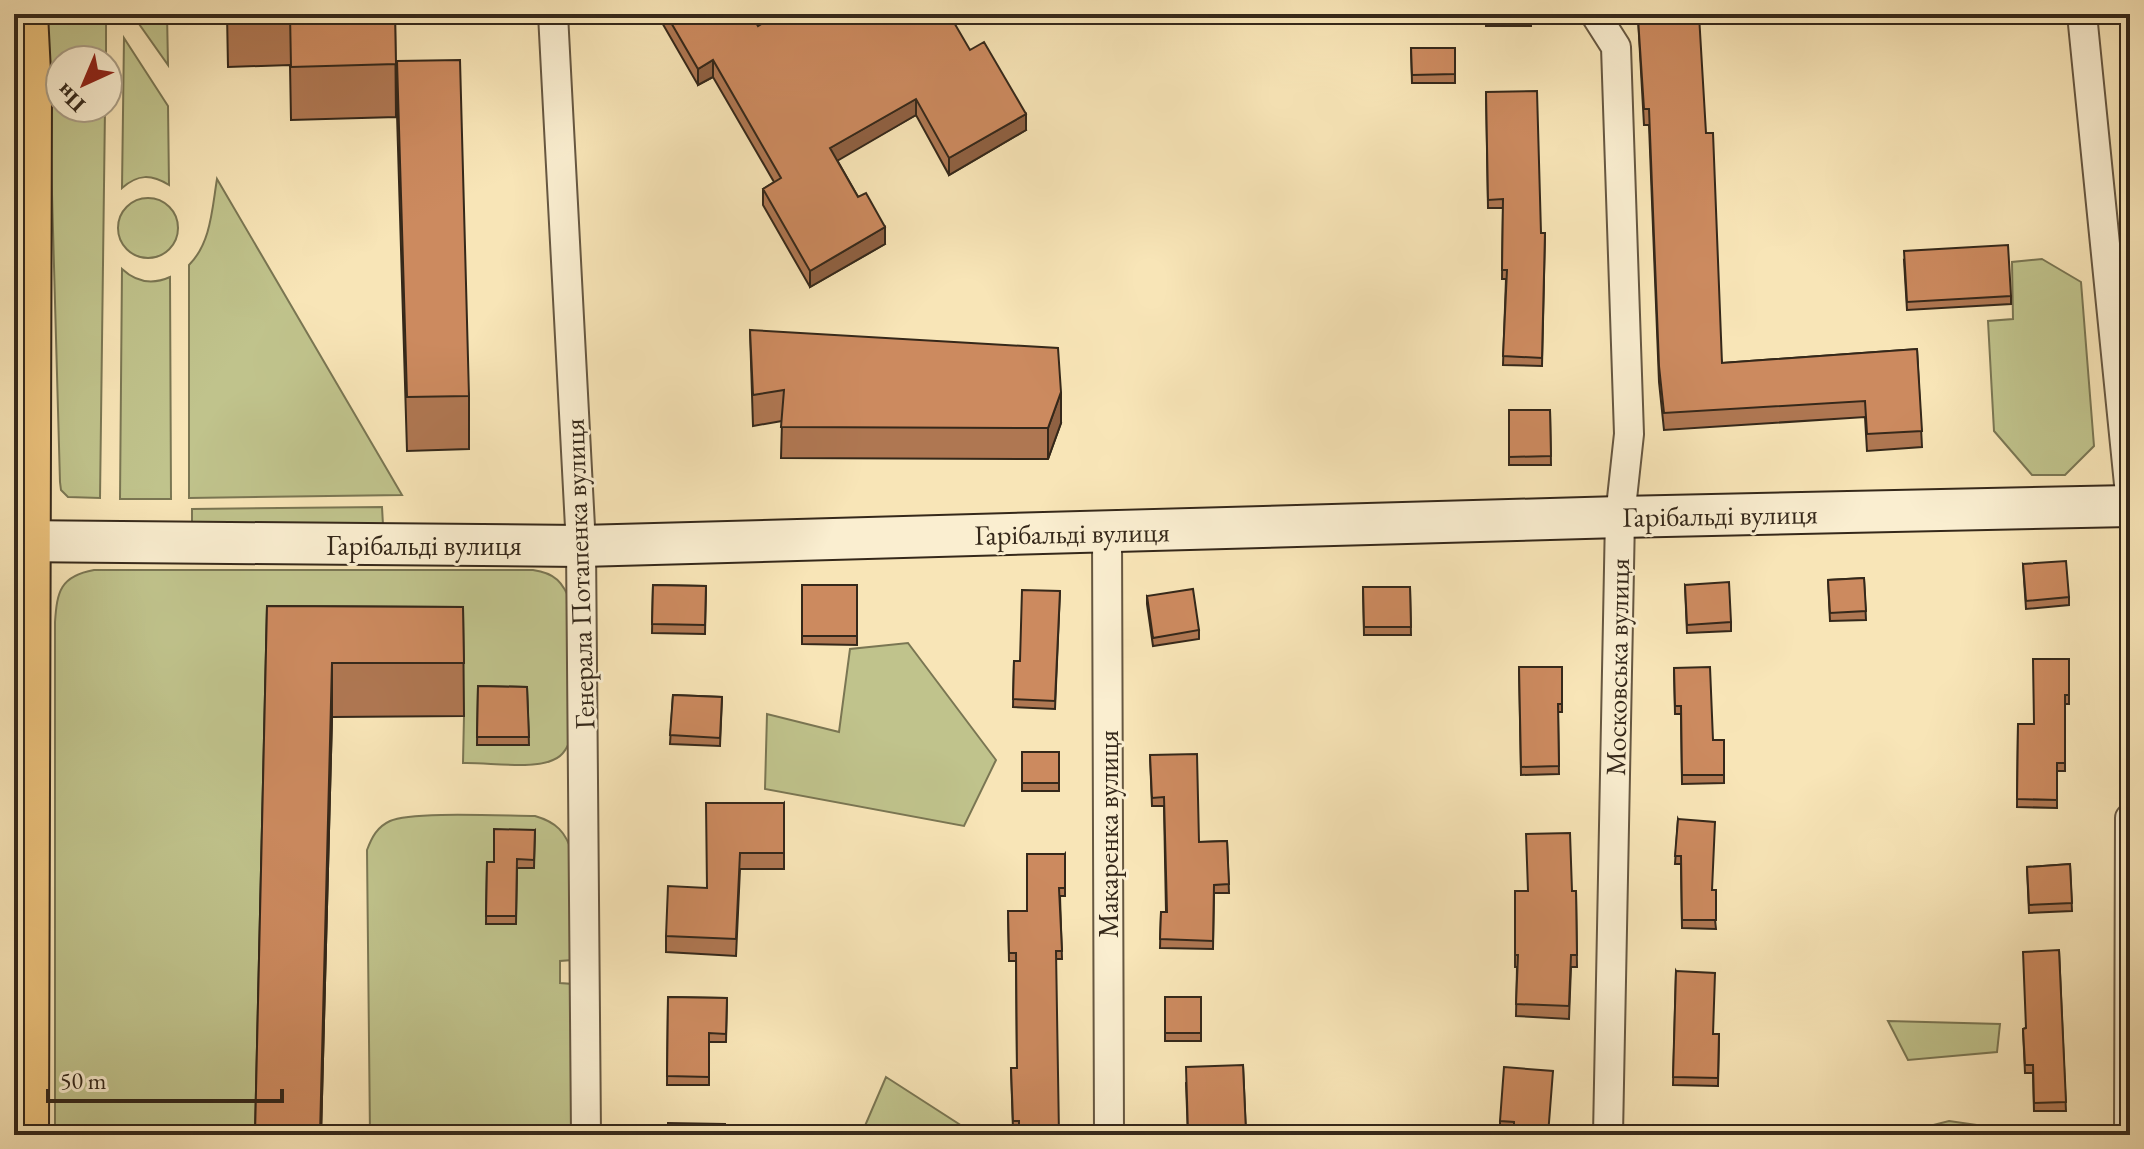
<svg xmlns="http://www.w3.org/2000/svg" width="2144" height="1149" viewBox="0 0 2144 1149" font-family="'EB Garamond',serif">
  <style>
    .green { fill: #c0c38c; stroke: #7a7653; stroke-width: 2 }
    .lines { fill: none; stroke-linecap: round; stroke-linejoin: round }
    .street-casing { stroke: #665741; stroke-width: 32 }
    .secondary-casing { stroke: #35281a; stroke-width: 44 }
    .primary-casing { stroke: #35281a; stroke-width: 48 }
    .street { stroke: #faeed0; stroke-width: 28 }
    .secondary { stroke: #faeed0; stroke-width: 40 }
    .primary { stroke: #ecc27c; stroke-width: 44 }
    .wall { fill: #af7752; stroke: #35281a; stroke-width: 2 }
    .shaded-wall { fill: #8f6142; stroke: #35281a; stroke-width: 2 }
    .building { fill: #cc8a5f; stroke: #35281a; stroke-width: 2 }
    .labels { text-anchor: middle; stroke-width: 6; stroke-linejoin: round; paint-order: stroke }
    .street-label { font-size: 28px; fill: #35281a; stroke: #faeed0 }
  </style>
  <rect width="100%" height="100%" fill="#f8e5b7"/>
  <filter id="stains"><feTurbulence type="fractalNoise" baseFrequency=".0025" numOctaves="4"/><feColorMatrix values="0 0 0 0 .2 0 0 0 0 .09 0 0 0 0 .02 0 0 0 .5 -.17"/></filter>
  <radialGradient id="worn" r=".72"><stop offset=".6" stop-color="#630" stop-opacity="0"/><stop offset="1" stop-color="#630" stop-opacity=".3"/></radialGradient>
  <path class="green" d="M 47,14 L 106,14 L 106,60 L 60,60 L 60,108 L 105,108 L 100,498 L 68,497 L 61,490 L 60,482 Z
    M 132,14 L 167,14 L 168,65 Z
    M 124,38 L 168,106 L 169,185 C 151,174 138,174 122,188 Z
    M 217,179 L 402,495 L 189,498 L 189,265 C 211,243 212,209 217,179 Z
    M118 228a30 30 0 1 1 60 0a30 30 0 1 1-60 0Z
    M 2042,259 L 2081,282 L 2094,446 L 2065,475 L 2032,475 L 1994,431 L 1988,321 L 2013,319 L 2012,262 Z
    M 122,269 C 136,282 152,285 170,277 L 171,499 L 120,499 Z
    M 382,507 L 383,525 L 192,527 L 192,509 Z
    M 94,570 L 533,570 C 555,573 563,582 571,603 L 572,735 C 568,746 564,756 553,760 C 532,770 487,762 463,763 L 464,716 L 267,660 L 256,1135 L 55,1135 L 55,622 C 57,592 60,576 94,570 Z
    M 908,643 L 996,760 L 964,826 L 765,789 L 767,714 L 839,732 L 850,649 Z
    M 535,816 C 556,822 566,832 572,853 L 572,960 L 560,961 L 560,983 L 573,984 L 573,1135 L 370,1135 L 367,850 C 372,837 377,827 390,821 C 411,811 506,816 535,816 Z
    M 1888,1021 L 2000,1024 L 1997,1052 L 1908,1060 Z
    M 886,1077 L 976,1135 L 861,1135 Z
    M 1949,1121 L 2040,1134 L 1894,1135 Z"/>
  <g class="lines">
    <g class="street-casing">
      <path id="street" d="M 553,14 L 581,546 L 586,1135
        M 1595,14 L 1616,47 L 1629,434 L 1620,517 L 1608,1135
        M 2082,14 L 2130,494
        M 1107,533 L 1109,1135
        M 2129,1135 L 2130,818"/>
    </g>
    <g class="secondary-casing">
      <path id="secondary" d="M 14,541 L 581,546 L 1620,517 L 2130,506"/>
    </g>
    <g class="primary-casing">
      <path id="primary" d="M 25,14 L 29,92 L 26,1135"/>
    </g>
    <use href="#street" class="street"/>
    <use href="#secondary" class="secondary"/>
    <use href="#primary" class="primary"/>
  </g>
  <path class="wall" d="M 227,14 L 395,14 L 396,117 L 291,120 L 290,65 L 228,67 Z
    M 657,14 L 751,14 L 758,26 L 970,50 L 1026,130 L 949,175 L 916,115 L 837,160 L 885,244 L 810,287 L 763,205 L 763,189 L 774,182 L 713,77 L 698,85 Z
    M 1486,14 L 1531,14 L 1531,26 L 1486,26 Z
    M 1638,18 L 1722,363 L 1917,349 L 1922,447 L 1867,451 L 1865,417 L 1664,430 L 1659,382 L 1649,125 L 1644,125 Z
    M 1411,48 L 1455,48 L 1455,83 L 1412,83 Z
    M 397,61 L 469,396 L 469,449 L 407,451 L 397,114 Z
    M 1486,92 L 1541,233 L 1545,233 L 1542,366 L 1503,365 L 1506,279 L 1502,279 L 1503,208 L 1488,208 Z
    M 1904,260 L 2011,296 L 2011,304 L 1907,310 Z
    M 750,330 L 1061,423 L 1048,459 L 781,458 L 782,421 L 753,426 Z
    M 1509,410 L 1550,410 L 1551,465 L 1509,465 Z
    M 2023,564 L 2069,597 L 2069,605 L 2026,609 Z
    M 1864,578 L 1866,620 L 1830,621 L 1828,580 Z
    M 653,585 L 706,586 L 705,634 L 652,633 Z
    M 802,585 L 857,585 L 857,645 L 802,644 Z
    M 1685,585 L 1731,622 L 1731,631 L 1687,633 Z
    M 1363,587 L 1410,587 L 1411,635 L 1364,635 Z
    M 1060,591 L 1055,709 L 1013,707 L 1014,661 L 1020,661 Z
    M 1147,596 L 1199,630 L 1199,639 L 1153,646 L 1147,604 Z
    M 267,606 L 463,607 L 464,716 L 332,717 L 321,1135 L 255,1135 Z
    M 2069,659 L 2069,704 L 2065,704 L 2065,771 L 2057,771 L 2057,808 L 2017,807 L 2018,724 L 2034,724 Z
    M 1519,667 L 1562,667 L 1562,712 L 1558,712 L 1559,774 L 1521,775 Z
    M 1674,668 L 1713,740 L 1724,740 L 1724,783 L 1682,784 L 1681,714 L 1675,714 Z
    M 478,686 L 527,687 L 529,745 L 477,745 Z
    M 673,695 L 722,697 L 720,746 L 670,744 Z
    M 1022,752 L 1059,752 L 1059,791 L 1022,791 Z
    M 1150,755 L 1199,842 L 1227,841 L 1229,893 L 1214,893 L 1213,949 L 1160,948 L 1161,912 L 1166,912 L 1164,806 L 1152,806 Z
    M 784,803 L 784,869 L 740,869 L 736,956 L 666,952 L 666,936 L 707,888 Z
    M 1678,819 L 1712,890 L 1716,929 L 1682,928 L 1681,864 L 1675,864 Z
    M 535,830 L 534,868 L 517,868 L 516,924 L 486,924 L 487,862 L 494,862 Z
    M 1065,854 L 1065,896 L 1060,896 L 1062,959 L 1056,959 L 1019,1130 L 1013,1130 L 1011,1068 L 1017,1068 L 1016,961 L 1009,961 L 1008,911 L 1027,911 Z
    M 2070,864 L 2072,911 L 2029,913 L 2027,867 Z
    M 1515,891 L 1576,891 L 1577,967 L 1571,967 L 1569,1019 L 1516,1016 L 1517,967 L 1515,967 Z
    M 2059,950 L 2066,1111 L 2034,1111 L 2033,1073 L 2025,1073 L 2023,1029 L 2026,1028 Z
    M 1676,971 L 1713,1034 L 1719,1034 L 1718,1086 L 1673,1085 Z
    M 668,997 L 727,998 L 726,1042 L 709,1042 L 709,1085 L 667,1085 Z
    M 1165,997 L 1201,997 L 1201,1041 L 1165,1041 Z
    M 1243,1065 L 1246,1135 L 1188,1135 L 1186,1083 Z
    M 1553,1071 L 1514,1130 L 1500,1129 L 1500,1121 Z"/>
  <path class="shaded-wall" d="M 713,60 L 713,77 L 698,85 L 698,69 Z
    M 916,99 L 916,115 L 830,165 L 830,148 Z
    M 1026,114 L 1026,130 L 949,175 L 949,158 Z
    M 885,227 L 885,244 L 810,287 L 810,271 Z
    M 1061,392 L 1061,423 L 1048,459 L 1048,428 Z
    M 332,663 L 332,717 L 321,1135 L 320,1135 Z"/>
  <path class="building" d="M 290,14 L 395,14 L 396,64 L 291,67 Z
    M 666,14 L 751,14 L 758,26 L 778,14 L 949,14 L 970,50 L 984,42 L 1026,114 L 949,158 L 916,99 L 830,148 L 858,197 L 866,193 L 885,227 L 810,271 L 763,189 L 781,178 L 713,60 L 698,69 Z
    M 1486,14 L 1531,14 L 1531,17 L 1486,17 Z
    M 1699,15 L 1706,133 L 1713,133 L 1722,363 L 1917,349 L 1922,431 L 1867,434 L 1865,401 L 1664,413 L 1659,366 L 1649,109 L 1644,109 L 1638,18 Z
    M 1411,48 L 1455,48 L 1455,74 L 1412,75 Z
    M 460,60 L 469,396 L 407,397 L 397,61 Z
    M 1537,91 L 1541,233 L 1545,233 L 1542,358 L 1503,356 L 1507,270 L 1502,270 L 1503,199 L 1488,200 L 1486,92 Z
    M 2008,245 L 2011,296 L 1907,302 L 1904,251 Z
    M 750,330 L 1058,348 L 1061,392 L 1048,428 L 781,427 L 784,390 L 753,395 Z
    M 1509,410 L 1550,410 L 1551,456 L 1509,457 Z
    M 2066,561 L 2069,597 L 2026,601 L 2023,564 Z
    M 1864,578 L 1866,611 L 1830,613 L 1828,580 Z
    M 1729,582 L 1731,622 L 1687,625 L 1685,585 Z
    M 653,585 L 706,586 L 705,625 L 652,624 Z
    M 802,585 L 857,585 L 857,636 L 802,636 Z
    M 1363,587 L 1410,587 L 1411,627 L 1364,627 Z
    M 1193,589 L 1199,630 L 1153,638 L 1147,596 Z
    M 1022,590 L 1060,591 L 1055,701 L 1013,699 L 1014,661 L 1020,661 Z
    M 267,606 L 463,607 L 464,663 L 332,663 L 320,1135 L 255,1135 Z
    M 2033,659 L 2069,659 L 2069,695 L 2065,695 L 2065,763 L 2057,763 L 2057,800 L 2017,799 L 2018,724 L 2034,724 Z
    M 1519,667 L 1562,667 L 1562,704 L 1558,704 L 1559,766 L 1521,767 Z
    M 1710,667 L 1713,740 L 1724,740 L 1724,775 L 1682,775 L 1681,706 L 1675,706 L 1674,668 Z
    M 478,686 L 527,687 L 529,737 L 477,737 Z
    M 673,695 L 722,697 L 720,738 L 670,735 Z
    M 1022,752 L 1059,752 L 1059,783 L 1022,783 Z
    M 1197,754 L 1199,842 L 1227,841 L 1229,884 L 1214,885 L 1213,941 L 1160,939 L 1161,912 L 1167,912 L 1164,797 L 1152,798 L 1150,755 Z
    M 706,803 L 784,803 L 784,853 L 740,853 L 736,939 L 666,936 L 668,886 L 707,888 Z
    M 1678,819 L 1715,822 L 1712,890 L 1716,890 L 1716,920 L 1682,920 L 1681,856 L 1675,856 Z
    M 494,829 L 535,830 L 534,860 L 517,859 L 516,916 L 486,916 L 487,862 L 494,862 Z
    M 1570,833 L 1572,891 L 1576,891 L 1577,955 L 1571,955 L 1569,1006 L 1516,1004 L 1518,955 L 1515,955 L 1515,891 L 1528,891 L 1526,834 Z
    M 1027,854 L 1065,854 L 1065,888 L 1059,888 L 1062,951 L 1056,951 L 1059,1135 L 1019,1135 L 1019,1121 L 1013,1121 L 1011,1068 L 1017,1068 L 1016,953 L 1009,953 L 1008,911 L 1027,911 Z
    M 2070,864 L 2072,903 L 2029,905 L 2027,867 Z
    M 2059,950 L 2066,1102 L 2034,1103 L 2033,1065 L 2025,1065 L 2023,1029 L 2026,1028 L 2023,952 Z
    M 1676,971 L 1715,973 L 1713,1034 L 1719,1034 L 1718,1078 L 1673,1077 Z
    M 668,997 L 727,998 L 726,1034 L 709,1033 L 709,1077 L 667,1076 Z
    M 1165,997 L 1201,997 L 1201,1033 L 1165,1033 Z
    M 1243,1065 L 1246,1132 L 1188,1133 L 1186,1067 Z
    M 1504,1067 L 1553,1071 L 1548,1135 L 1514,1135 L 1514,1122 L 1500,1121 Z
    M 668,1123 L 725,1124 L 725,1135 L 668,1135 Z
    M 1673,1130 L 1714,1132 L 1714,1135 L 1673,1135 Z"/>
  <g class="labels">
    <g class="street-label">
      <text transform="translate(1720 515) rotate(-1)" y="10">Гарібальді вулиця</text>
      <text transform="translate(1072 533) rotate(-1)" y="10">Гарібальді вулиця</text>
      <text x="424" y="555">Гарібальді вулиця</text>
      <text transform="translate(579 574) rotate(-92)" y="10">Генерала Потапенка вулиця</text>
      <text transform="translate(1617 667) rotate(-89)" y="10">Московська вулиця</text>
      <text transform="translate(1108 834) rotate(-90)" y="10">Макаренка вулиця</text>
    </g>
  </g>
  <rect width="2144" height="1149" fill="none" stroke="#f8e5b7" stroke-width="48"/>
  <rect x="16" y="16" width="2112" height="1117" fill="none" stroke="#35281a" stroke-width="4"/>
  <rect x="24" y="24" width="2096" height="1101" fill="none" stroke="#35281a" stroke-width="2"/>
  <g transform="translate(84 84) rotate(224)"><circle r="38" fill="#faeed0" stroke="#ab9f87" stroke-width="2"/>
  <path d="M0-6L14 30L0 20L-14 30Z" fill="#8f2418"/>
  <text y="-12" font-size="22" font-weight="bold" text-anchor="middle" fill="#35281a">Пн</text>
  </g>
  <path d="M48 1089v12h234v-12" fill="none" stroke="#35281a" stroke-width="4"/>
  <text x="60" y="1089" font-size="24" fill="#35281a" stroke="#faeed0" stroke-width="6" paint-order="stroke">50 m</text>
  <rect width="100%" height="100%" filter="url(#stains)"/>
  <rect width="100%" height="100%" fill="url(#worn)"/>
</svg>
